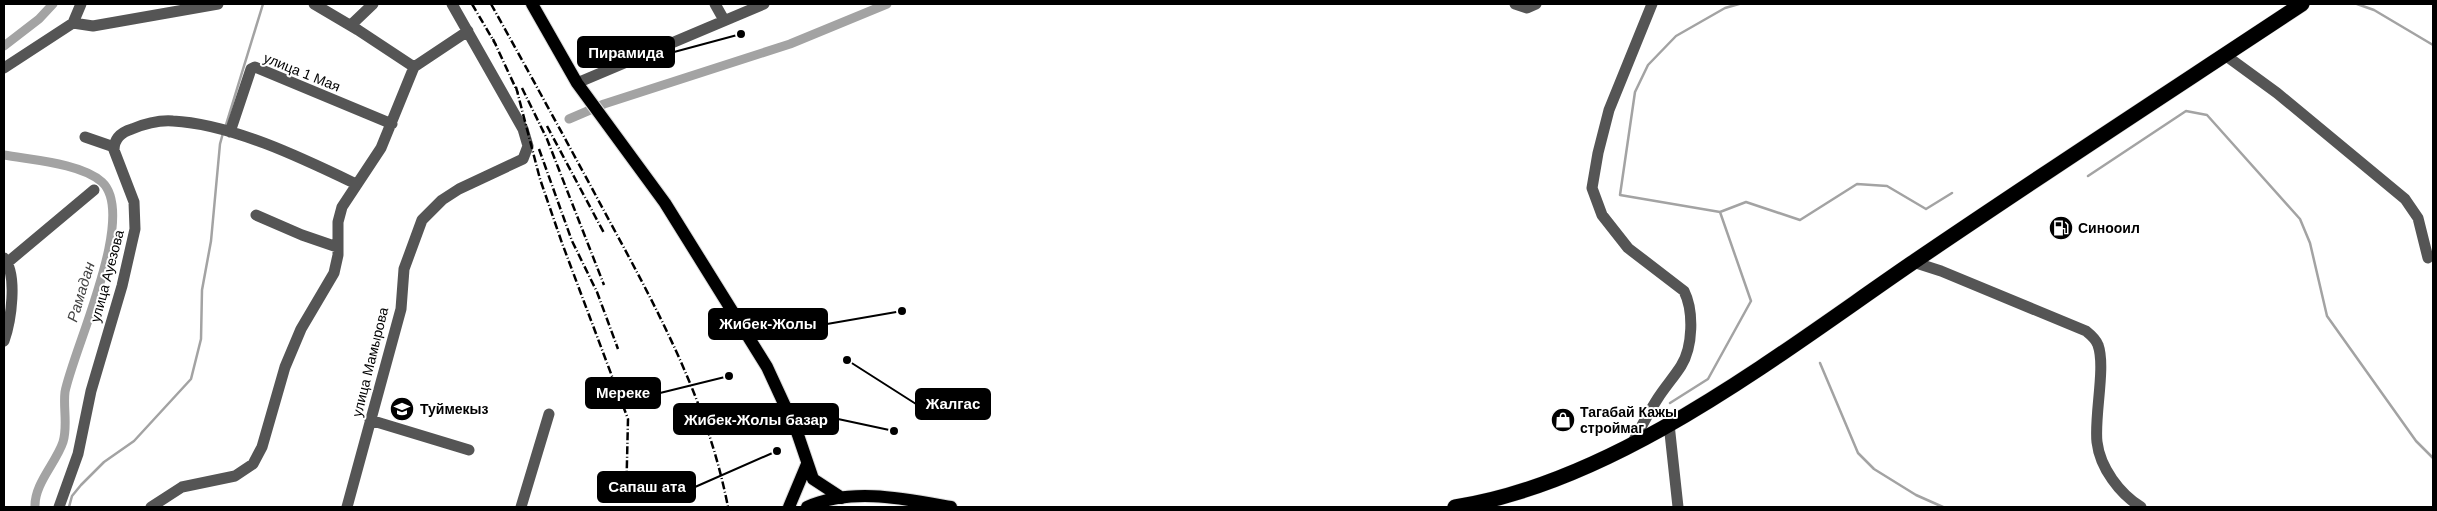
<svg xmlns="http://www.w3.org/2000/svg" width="2437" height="511" viewBox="0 0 2437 511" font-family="Arial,sans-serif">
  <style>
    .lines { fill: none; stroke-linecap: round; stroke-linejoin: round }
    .stream { stroke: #a3a3a3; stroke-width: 2.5 }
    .canal { stroke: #a3a3a3; stroke-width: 9 }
    .major-casing { stroke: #dbdbdb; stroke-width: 14 }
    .highway-casing { stroke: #dbdbdb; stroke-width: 16 }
    .minor { stroke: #555; stroke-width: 11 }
    .major { stroke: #000; stroke-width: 12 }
    .highway { stroke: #000; stroke-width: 15 }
    .rail { stroke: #000; stroke-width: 2.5; stroke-dasharray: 8 2.5 1 2.5; stroke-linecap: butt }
    .labels { text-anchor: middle; stroke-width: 4; stroke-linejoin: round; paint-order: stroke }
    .street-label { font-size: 14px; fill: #000; stroke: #fff }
    .poi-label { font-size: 14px; font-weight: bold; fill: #000; stroke: #fff; text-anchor: start }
    .water-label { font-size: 15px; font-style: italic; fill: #444; stroke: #fff }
    .leader { fill: none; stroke: #000; stroke-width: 2 }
    .callout-dot { fill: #000; stroke: #fff; stroke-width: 2 }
    .callout { fill: #000; stroke: #000; stroke-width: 2 }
    .callout-label { font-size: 15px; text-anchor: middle; font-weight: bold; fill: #fff }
  </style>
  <rect width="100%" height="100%" fill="#fff"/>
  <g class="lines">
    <path class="stream" d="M 1739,4 L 1725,8 L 1676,36 L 1648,65 L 1635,92 L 1620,195 L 1720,212 L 1746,202 L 1800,220 L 1857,184 L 1887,186 L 1926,209 L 1952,193
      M 2357,4 L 2374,10 L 2433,45
      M 225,128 L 263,4
      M 2088,176 L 2186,111 L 2207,115 L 2300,219 L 2310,243 L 2327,316 L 2416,441 L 2433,458
      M 1820,363 L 1858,453 L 1874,469 L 1916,495 L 1943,507
      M 1670,403 L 1708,379 L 1751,301 L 1720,212
      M 69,507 L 72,496 L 81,485 L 104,462 L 134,441 L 191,379 L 201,339 L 202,290 L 211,241 L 220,144 L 223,133"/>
    <path class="canal" d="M 4,46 L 39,19 L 53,4
      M 569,119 L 604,104 L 790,44 L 887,4
      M 4,155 C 31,160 81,163 102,182 C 138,215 73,350 65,392 C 63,408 68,426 63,442 C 56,463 34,484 35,507"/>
    <g class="major-casing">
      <path id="major" d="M 532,4 L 577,83 L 665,203 L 767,367 L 797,432 L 813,479 L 842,498
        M 789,507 L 807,464
        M 807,507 C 851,487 906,499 951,507"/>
    </g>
    <g class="highway-casing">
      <path id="highway" d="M 1455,507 C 1617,482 1779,354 1912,263 C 2041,175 2172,90 2302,4"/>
    </g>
    <path class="minor" d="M 314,4 L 358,30 L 414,67
      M 715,4 L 724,20
      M 1515,4 L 1527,8 L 1536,4
      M 73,23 L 93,26 L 218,4
      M 351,25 L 373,4
      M 2225,55 L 2277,93 L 2405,199 L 2418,218 L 2428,258
      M 4,68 L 73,23 L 81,4
      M 577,83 L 764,4
      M 230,132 L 251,69 L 255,67 L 392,124
      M 85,137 L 114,147
      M 256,215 L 302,235 L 337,247
      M 8,262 L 94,190
      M 1913,262 L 1941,271 L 2086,331 C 2091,335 2096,339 2098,345 C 2106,367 2094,416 2097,442 C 2100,468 2120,494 2141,507
      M 4,341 C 11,321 18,275 4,258
      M 370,420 L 469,450
      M 1669,424 L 1678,507
      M 1633,442 C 1641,427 1649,412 1658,398 C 1665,387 1674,377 1681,366 C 1693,347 1694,311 1684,291 L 1628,248 L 1602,215 L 1592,188 L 1598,153 L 1609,110 L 1652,4
      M 59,507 L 78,454 L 91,391 L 122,286 L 135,229 L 134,202 L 114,150 C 114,138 122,132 132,129 C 144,124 160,120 173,121 C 232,124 304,159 356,184
      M 151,507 L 182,487 L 235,476 L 253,464 L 262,447 L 285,367 L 301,329 L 334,273 L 338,255 L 338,222 L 342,207 L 381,148 L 414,67 L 468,31
      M 347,507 L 401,309 L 404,269 L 422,220 L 442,200 L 459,189 L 523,159 L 528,146 L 523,129 L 452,4
      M 521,507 L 549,414"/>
    <use href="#major" class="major"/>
    <use href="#highway" class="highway"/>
    <path class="rail" d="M 472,4 L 496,45
      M 491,4 C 531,76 571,149 610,222 C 660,314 708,404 728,507
      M 493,39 L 518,93
      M 516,87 L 540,179 L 562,243 L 628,419 L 626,503
      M 522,88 L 547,139 L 604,285
      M 547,126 L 604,233
      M 539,149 L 572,241 L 597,292 L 618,349"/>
  </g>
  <defs>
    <g id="fuel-disc" transform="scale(1.25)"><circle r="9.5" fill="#000" stroke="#fff"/><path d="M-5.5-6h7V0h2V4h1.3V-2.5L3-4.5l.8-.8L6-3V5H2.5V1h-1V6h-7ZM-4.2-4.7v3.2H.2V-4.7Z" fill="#fff"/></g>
    <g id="school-disc" transform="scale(1.25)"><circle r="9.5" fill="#000" stroke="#fff"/><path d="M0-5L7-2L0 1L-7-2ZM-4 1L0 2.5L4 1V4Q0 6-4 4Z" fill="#fff"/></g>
    <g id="shop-disc" transform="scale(1.25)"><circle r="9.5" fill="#000" stroke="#fff"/><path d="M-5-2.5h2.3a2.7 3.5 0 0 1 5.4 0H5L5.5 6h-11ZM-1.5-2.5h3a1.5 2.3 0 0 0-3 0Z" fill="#fff"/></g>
  </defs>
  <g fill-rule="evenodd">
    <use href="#fuel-disc" x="2061" y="228"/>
    <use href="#school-disc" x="402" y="409"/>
    <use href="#shop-disc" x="1563" y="420"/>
  </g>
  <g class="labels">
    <g class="street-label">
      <text transform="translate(302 72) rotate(22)" y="5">улица 1 Мая</text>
      <text transform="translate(107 276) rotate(-75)" y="5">улица Ауезова</text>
      <text transform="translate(370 362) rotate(-76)" y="5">улица Мамырова</text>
    </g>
    <g class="poi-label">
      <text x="2078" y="233">Синооил</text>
      <text x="420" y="414">Туймекыз</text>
      <text x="1580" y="417">Тагабай Кажы<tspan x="1580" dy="16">строймаг</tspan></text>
    </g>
    <g class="water-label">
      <text transform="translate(81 292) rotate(-73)" y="5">Рамадан</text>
    </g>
  </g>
  <path class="leader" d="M741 34L674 52M902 311L827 324M729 376L660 393M847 360L916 404M894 431L838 419M777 451L695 487"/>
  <g class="callout-dot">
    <circle cx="741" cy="34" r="5"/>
    <circle cx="902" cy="311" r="5"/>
    <circle cx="729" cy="376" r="5"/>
    <circle cx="847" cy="360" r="5"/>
    <circle cx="894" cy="431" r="5"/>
    <circle cx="777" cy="451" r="5"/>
  </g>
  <g class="callout">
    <rect x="578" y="37" width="96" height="30" rx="5"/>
    <rect x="709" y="309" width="118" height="30" rx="5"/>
    <rect x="586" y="378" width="74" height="30" rx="5"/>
    <rect x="916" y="389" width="74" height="30" rx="5"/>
    <rect x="674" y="404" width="164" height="30" rx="5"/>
    <rect x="598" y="472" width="97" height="30" rx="5"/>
  </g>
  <g class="callout-label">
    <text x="626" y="58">Пирамида</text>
    <text x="768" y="329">Жибек-Жолы</text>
    <text x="623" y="398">Мереке</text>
    <text x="953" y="409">Жалгас</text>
    <text x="756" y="425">Жибек-Жолы базар</text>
    <text x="647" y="492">Сапаш ата</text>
  </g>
  <rect width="2437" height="511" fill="none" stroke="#000000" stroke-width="10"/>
</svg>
